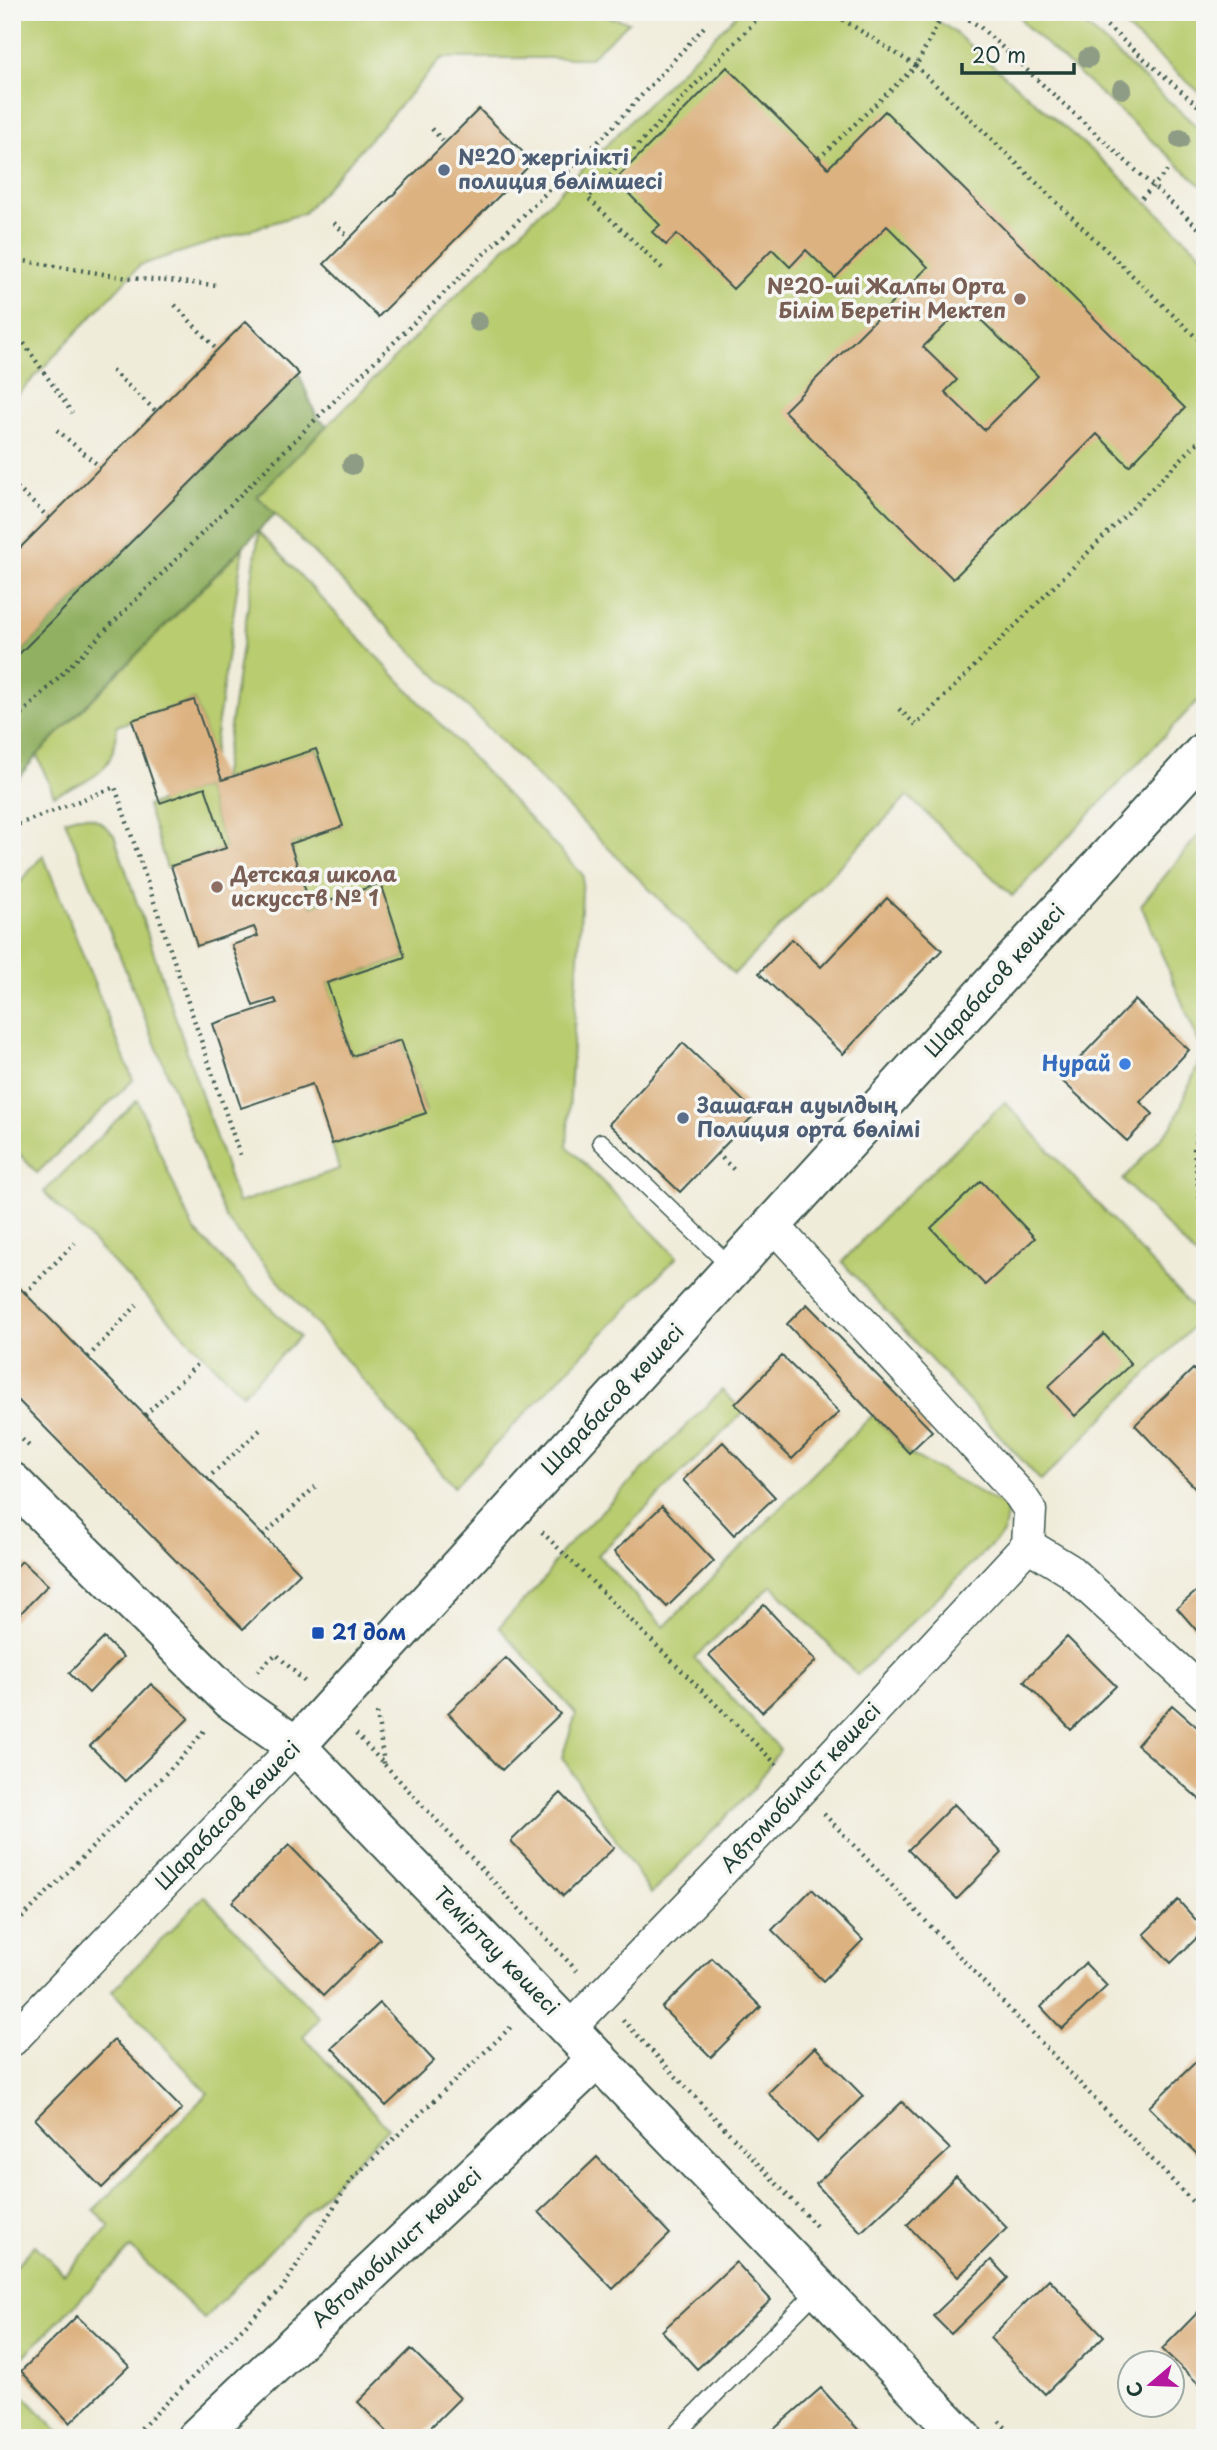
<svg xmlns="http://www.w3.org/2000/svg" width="1217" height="2450" viewBox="0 0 1217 2450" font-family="'Playpen Sans',sans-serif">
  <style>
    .green { fill: #b9cc6f; stroke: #6c8452; stroke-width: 2 }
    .forest { fill: #92b062; stroke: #58764b; stroke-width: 2 }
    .building { fill: #ddb281; fill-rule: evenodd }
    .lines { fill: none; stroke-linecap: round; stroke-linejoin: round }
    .service-casing { stroke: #3e574d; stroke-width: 19 }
    .minor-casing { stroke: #3e574d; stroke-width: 35 }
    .tertiary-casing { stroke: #3e574d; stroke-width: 42 }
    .path { stroke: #3e574d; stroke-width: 4.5; stroke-dasharray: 2 5; stroke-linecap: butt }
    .service { stroke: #fff; stroke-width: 16 }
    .minor { stroke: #fff; stroke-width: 32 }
    .tertiary { stroke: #fff; stroke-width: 38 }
    .tree { fill: #8e9c85 }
    .service-dot { fill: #5c6f8a; stroke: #f6f6f2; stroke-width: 2.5 }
    .education-dot { fill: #8d6e63; stroke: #f6f6f2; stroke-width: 2.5 }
    .shop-dot { fill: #3f7fe0; stroke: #f6f6f2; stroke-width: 2.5 }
    .transit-dot { fill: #1a4fb4; stroke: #f6f6f2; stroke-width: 2.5 }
    .labels { text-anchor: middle; stroke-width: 7; stroke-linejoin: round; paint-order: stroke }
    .service-label { font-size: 21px; font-weight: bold; fill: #4e5e75; stroke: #f6f6f2; text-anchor: start }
    .education-label { font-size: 21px; font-weight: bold; fill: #785e54; stroke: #f6f6f2; text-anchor: end }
    .street-label { font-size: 21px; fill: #1f3d34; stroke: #f6f6f2 }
    .shop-label { font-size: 21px; font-weight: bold; fill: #366cbe; stroke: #f6f6f2; text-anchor: end }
    .transit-label { font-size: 21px; font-weight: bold; fill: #164399; stroke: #f6f6f2; text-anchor: start }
  </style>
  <rect width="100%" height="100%" fill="#f6f6f2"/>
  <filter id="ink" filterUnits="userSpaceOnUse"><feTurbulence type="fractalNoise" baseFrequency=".0143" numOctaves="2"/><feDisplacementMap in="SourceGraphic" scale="14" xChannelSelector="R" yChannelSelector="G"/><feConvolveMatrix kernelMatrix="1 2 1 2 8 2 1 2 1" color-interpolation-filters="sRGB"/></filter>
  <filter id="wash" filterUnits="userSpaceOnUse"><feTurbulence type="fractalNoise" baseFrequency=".00686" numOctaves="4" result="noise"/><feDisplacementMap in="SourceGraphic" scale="28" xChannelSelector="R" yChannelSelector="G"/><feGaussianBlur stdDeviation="1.57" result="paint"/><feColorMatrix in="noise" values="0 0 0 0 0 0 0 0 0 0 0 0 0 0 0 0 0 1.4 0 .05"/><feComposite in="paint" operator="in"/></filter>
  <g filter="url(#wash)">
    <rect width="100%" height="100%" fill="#f0ecda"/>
    <path class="green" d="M 12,12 L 589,12 L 629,22 L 590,58 L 442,58 L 304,213 L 140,265 L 12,401 Z
      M 739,12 L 923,12 L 952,30 L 1093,152 L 1205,257 L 1205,693 L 1012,896 L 908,796 L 734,974 L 257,496 Z
      M 1018,12 L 1071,12 L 1205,134 L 1205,189 L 1024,24 Z
      M 1108,12 L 1205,12 L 1205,97 Z
      M 259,532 L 583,875 L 567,1146 L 677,1257 L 454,1487 L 226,1219 L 65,820 C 87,811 99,818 114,835 L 238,1203 L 339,1169 L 332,1144 L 426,1112 L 401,1040 L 352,1056 L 327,983 L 405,957 L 380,883 L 311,907 L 290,844 L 342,826 L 317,749 L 222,780 Z
      M 243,548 L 213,756 L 194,700 L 117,726 C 115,773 94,778 54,795 L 37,755 Z
      M 205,787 L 226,848 L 167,868 L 147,806 Z
      M 1205,827 L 1205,1266 L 1123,1180 L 1174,1123 L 1203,1052 L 1141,905 Z
      M 43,855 L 133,1080 L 37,1173 L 12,1146 L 12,892 Z
      M 137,1100 L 193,1229 L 299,1337 L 242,1394 L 44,1192 Z
      M 1005,1102 L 1202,1318 L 1041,1481 L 842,1262 L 885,1216 Z
      M 722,1390 L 744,1412 L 598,1555 L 664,1627 C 735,1557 801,1483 873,1415 L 909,1453 L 1008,1508 L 1004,1533 L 857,1675 L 772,1585 L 694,1658 L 780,1749 L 753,1789 L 651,1894 L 562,1757 L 576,1714 L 499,1627 L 545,1578 L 561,1552 Z
      M 204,1896 L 320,2018 L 303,2036 L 388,2128 L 204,2319 L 131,2248 L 12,2368 L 12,2270 L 35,2245 L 64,2274 L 110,2227 L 94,2210 L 208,2093 L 112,1991 Z
      M 12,2384 L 65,2438 L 12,2438 Z"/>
    <path class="forest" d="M 299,374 L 317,418 L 327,425 L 257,496 L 275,514 L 37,755 L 12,786 L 12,661 Z"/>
    <g id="blocks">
      <path class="building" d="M 727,67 L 828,168 L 885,111 L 1185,408 L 1129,466 L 1097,434 L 953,579 L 784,411 L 928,267 L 887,226 L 835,278 L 806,250 L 790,267 L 772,249 L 733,289 L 677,234 L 666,245 L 652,232 L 660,225 L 615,180 ZM 966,305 L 1038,376 L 984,430 L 945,392 L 957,380 L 923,347 Z
        M 479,109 L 533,162 L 378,317 L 324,264 Z
        M 246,321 L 299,374 L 12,661 L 12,556 Z
        M 194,700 L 222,780 L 316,749 L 343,826 L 290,844 L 311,907 L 381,883 L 405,957 L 327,983 L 352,1056 L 401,1040 L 426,1113 L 332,1144 L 312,1084 L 241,1108 L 213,1024 L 277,1003 L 275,999 L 253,1006 L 232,945 L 258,936 L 254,927 L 197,946 L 171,866 L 226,848 L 205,787 L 160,803 L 132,720 Z
        M 887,898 L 942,950 L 843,1054 L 759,973 L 792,939 L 821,967 Z
        M 1135,1000 L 1189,1050 L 1140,1102 L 1153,1114 L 1127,1141 L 1060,1079 Z
        M 683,1043 L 756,1113 L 680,1192 L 609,1124 Z
        M 981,1181 L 1035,1238 L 985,1285 L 931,1228 Z
        M 12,1280 L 300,1573 L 243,1629 L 12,1394 Z
        M 807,1304 L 932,1431 L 909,1453 L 787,1324 Z
        M 1104,1334 L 1131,1364 L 1075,1416 L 1048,1387 Z
        M 782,1356 L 839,1412 L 792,1459 L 735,1404 Z
        M 1193,1369 L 1205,1382 L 1205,1498 L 1135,1425 Z
        M 723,1442 L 775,1497 L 734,1535 L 683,1480 Z
        M 662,1506 L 714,1561 L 667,1607 L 614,1552 Z
        M 22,1561 L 48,1585 L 12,1622 L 12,1571 Z
        M 1205,1584 L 1205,1640 L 1177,1608 Z
        M 764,1605 L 816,1661 L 762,1712 L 709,1655 Z
        M 1067,1637 L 1116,1686 L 1071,1730 L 1024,1681 Z
        M 104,1638 L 123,1657 L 89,1693 L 69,1673 Z
        M 506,1658 L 560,1714 L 502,1770 L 448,1713 Z
        M 151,1684 L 189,1718 L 125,1781 L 90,1746 Z
        M 1172,1705 L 1205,1734 L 1205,1804 L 1137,1745 Z
        M 561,1793 L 614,1848 L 563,1896 L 511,1841 Z
        M 954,1804 L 1002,1853 L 957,1899 L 908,1850 Z
        M 289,1845 L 380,1939 L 324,1995 L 232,1902 Z
        M 812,1889 L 863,1940 L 823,1981 L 772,1930 Z
        M 1178,1900 L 1205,1930 L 1171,1963 L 1144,1934 Z
        M 712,1958 L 761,2007 L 711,2057 L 662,2008 Z
        M 1085,1963 L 1107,1986 L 1062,2029 L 1041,2007 Z
        M 380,2003 L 434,2061 L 386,2106 L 332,2048 Z
        M 114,2040 L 182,2109 L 102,2188 L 35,2119 Z
        M 815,2047 L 863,2096 L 817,2142 L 768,2093 Z
        M 1202,2056 L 1205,2059 L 1205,2162 L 1149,2107 Z
        M 902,2102 L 950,2149 L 861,2232 L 816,2184 Z
        M 597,2157 L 670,2234 L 613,2289 L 539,2212 Z
        M 956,2176 L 1007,2228 L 958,2277 L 907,2225 Z
        M 991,2260 L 1008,2278 L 951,2334 L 933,2316 Z
        M 736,2262 L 771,2300 L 697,2369 L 662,2331 Z
        M 1049,2279 L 1104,2336 L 1045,2394 L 990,2338 Z
        M 1205,2305 L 1205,2390 L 1162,2349 Z
        M 77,2316 L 129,2366 L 70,2423 L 21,2371 Z
        M 411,2349 L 460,2398 L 420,2438 L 393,2438 L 358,2402 Z
        M 821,2388 L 862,2434 L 857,2438 L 764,2438 Z"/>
    </g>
  </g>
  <g filter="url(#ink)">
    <use href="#blocks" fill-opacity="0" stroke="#3e574d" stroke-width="2"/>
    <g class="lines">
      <g class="service-casing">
        <path id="service" d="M 601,1142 L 733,1269
          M 672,2438 L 819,2289"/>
      </g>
      <g class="minor-casing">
        <path id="minor" d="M 773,1225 L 1020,1495 L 1030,1510 L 1028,1545 L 1069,1570 L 1205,1694
          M 570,2028 L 801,1789 L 1028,1545
          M 12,2040 L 296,1746"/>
      </g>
      <g class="tertiary-casing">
        <path id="tertiary" d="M 12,1482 L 231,1700 L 296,1746 L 963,2438
          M 296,1746 L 1205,751
          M 196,2438 L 598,2058"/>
      </g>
      <path class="path" d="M 831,12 L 916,66 L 944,12
        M 957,12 L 979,26 L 1205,234
        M 1091,12 L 1205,112
        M 573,15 L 605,12
        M 432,129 L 445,143
        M 819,158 L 916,66 L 1205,346
        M 1142,198 L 1167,171
        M 334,223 L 350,238
        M 12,259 L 128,278 L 217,285
        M 662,268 L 588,198 L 764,12
        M 175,305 L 217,350
        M 12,326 L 72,413
        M 112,371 L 156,411
        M 57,430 L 100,467
        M 12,483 L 49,518
        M 899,709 L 916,725 L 1205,435
        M 12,724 L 317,418 L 608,132 L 705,26
        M 12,827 L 115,787 L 240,1155
        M 1205,1086 L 1194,1150 L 1205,1246
        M 717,1153 L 735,1171
        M 25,1293 L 75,1243
        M 88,1357 L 137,1305
        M 145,1415 L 197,1365
        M 12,1430 L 29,1446
        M 207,1479 L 261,1429
        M 542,1532 L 777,1765
        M 263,1536 L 317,1485
        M 257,1671 L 276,1654 L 306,1683
        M 377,1713 L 384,1764
        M 356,1734 L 577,1971
        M 824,1814 L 1205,2215
        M 12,1928 L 187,1752 L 206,1728
        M 623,2020 L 818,2228
        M 999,2421 L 1016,2438
        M 131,2438 L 281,2290 L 351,2180 L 514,2024"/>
      <use href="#service" class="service"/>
      <use href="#minor" class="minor"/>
      <use href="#tertiary" class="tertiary"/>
    </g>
    <g class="tree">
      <circle cx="1088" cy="58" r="10"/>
      <circle cx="1122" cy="89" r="10"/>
      <circle cx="1180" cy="139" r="10"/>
      <circle cx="478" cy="322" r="10"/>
      <circle cx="352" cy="465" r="10"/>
    </g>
  </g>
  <g class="service-dot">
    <circle cx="444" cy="170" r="7"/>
    <circle cx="683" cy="1118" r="7"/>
  </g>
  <g class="education-dot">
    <circle cx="1020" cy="299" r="7"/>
    <circle cx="217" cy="887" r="7"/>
  </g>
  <circle class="shop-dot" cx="1125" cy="1064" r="7"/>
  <rect class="transit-dot" x="311" y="1626" width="14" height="14" rx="3.5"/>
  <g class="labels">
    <g class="service-label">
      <text x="458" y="165">№20 жергілікті<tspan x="458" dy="24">полиция бөлімшесі</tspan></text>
      <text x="697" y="1113">Зашаған ауылдың<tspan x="697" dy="24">Полиция орта бөлімі</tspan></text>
    </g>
    <g class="education-label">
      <text x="1006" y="294">№20-ші Жалпы Орта<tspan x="1006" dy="24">Білім Беретін Мектеп</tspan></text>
      <text x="231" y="882" text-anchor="start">Детская школа<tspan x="231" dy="24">искусств № 1</tspan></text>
    </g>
    <g class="street-label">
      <text transform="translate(995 981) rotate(-48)" y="7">Шарабасов көшесі</text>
      <text transform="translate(613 1400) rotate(-47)" y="7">Шарабасов көшесі</text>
      <text transform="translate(801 1788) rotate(-47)" y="7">Автомобилист көшесі</text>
      <text transform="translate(228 1816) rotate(-46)" y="7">Шарабасов көшесі</text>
      <text transform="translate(496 1951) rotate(46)" y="7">Теміртау көшесі</text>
      <text transform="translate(397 2248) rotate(-43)" y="7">Автомобилист көшесі</text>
    </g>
    <g class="shop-label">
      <text x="1111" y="1071">Нурай</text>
    </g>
    <g class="transit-label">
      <text x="332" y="1640">21 дом</text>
    </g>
  </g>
  <rect width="1217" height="2450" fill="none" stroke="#f6f6f2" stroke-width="42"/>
  <g transform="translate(1151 2384) rotate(251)"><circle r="33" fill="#f6f6f2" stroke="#a0aca6" stroke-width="2"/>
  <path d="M0-5L12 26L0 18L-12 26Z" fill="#b5179e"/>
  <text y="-10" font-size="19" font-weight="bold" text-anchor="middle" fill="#1f3d34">С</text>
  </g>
  <path d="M962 63v10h112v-10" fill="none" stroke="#1f3d34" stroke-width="3.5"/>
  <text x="972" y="63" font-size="21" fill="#1f3d34" stroke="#f6f6f2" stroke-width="5" paint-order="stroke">20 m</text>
</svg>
